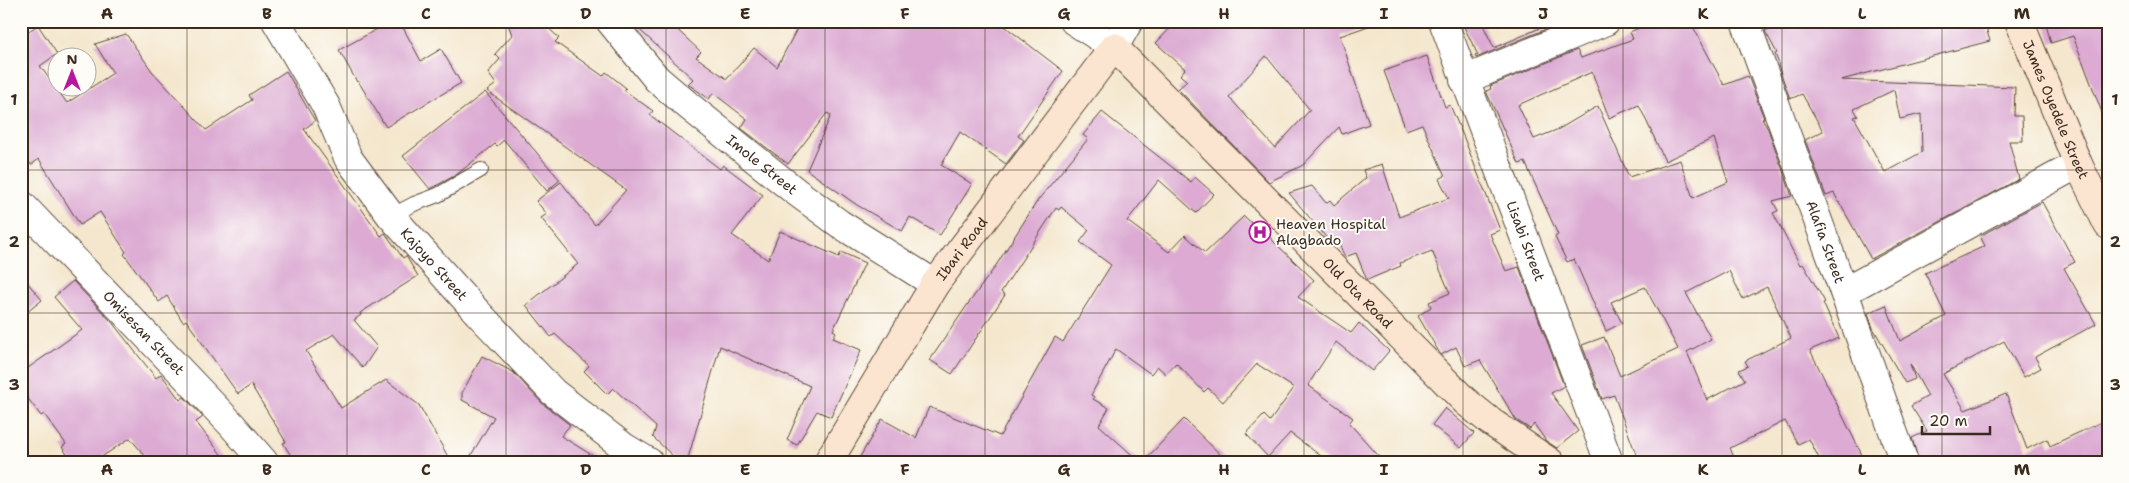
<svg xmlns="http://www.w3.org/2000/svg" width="2129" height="483" viewBox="0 0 2129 483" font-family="'Shantell Sans',sans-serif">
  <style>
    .building { fill: #dcaad3; fill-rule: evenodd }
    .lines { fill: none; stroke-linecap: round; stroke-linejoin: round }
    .lane-casing { stroke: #574638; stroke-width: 16 }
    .street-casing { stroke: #574638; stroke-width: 30 }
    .secondary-casing { stroke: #574638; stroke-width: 30 }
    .lane { stroke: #fff; stroke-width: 14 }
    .street { stroke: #fff; stroke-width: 28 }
    .secondary { stroke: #fce5d0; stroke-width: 28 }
    .grid { fill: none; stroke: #3b2a1e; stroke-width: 1; stroke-opacity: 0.55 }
    .labels { text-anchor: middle; stroke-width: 4; stroke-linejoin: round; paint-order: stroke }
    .street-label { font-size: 14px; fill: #3b2a1e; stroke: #fdfcf7 }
    .poi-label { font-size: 14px; fill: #3b2a1e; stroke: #fdfcf7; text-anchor: start }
    .neatline { fill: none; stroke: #3b2a1e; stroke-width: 2 }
    .grid-label { font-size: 16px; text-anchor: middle; font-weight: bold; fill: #3b2a1e }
  </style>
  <rect width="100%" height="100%" fill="#fdfcf7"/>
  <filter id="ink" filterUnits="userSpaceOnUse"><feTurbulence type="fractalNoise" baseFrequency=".02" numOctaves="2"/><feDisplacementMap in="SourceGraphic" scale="10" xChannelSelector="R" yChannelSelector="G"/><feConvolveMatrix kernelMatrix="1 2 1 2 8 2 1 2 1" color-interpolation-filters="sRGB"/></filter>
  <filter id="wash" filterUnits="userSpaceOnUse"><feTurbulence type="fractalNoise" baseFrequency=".0096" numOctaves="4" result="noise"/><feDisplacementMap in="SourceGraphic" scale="20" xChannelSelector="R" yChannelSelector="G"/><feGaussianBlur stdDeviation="1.12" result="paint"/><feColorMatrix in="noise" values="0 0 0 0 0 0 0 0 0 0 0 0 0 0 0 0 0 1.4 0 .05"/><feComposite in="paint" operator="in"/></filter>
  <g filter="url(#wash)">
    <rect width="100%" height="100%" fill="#f4e7ce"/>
    <g id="blocks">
      <path class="building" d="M 507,21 L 541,21 L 559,38 L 555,42 L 603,76 L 606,72 L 626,88 L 624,90 L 653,111 L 650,115 L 720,169 L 723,165 L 763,195 L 732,235 L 768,260 L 780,231 L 839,257 L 841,252 L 865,263 L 833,330 L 836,332 L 833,338 L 861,350 L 831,417 L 817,411 L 797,445 L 787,440 L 810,386 L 720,346 L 687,462 L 679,462 L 653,437 L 656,427 L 613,388 L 607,394 L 584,371 L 589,366 L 555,334 L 551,337 L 526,305 L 578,264 L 541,218 L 547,214 L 536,201 L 561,182 L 595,225 L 626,190 L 487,91 L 496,84 L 488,73 L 500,59 L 495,54 L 512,35 Z
        M 630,21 L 668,21 L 701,52 L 696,57 L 727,79 L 754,48 L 777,67 L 801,21 L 998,21 L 1063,71 L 1018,136 L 1024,140 L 1006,164 L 960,132 L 941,165 L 972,184 L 940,235 L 910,217 L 902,231 L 857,205 L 807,170 L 831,115 L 827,113 L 788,164 L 741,128 L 747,119 L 713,93 L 709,99 L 688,84 L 693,79 Z
        M 1177,21 L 1374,21 L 1374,24 L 1340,36 L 1369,124 L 1342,134 L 1339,127 L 1303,165 L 1269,182 L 1178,89 L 1187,81 L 1180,75 L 1185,69 L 1156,43 ZM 1266,56 L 1310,110 L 1275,148 L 1229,97 Z
        M 1476,21 L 1481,21 L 1494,48 L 1556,21 L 1563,22 L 1476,58 L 1475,56 L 1478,55 L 1464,27 Z
        M 1654,21 L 1690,21 L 1724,85 L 1748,76 L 1764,118 L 1762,119 L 1768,129 L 1792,196 L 1773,201 L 1778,211 L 1773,213 L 1800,265 L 1803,264 L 1825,302 L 1823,303 L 1839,338 L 1810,350 L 1862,455 L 1849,462 L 1821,462 L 1809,439 L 1798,444 L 1785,421 L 1730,448 L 1736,462 L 1639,462 L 1614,395 L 1602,399 L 1582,345 L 1604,337 L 1620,376 L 1678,349 L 1645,287 L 1611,302 L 1622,323 L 1606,331 L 1574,259 L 1567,262 L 1555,237 L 1558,235 L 1554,226 L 1525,162 L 1519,164 L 1486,91 L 1491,89 L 1490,86 L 1577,50 L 1581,58 L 1633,39 L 1630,32 ZM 1592,72 L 1609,118 L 1639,105 L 1665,161 L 1714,138 L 1728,182 L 1693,198 L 1680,160 L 1629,177 L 1598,106 L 1559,129 L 1534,139 L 1518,105 ZM 1729,271 L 1743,299 L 1767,287 L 1791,338 L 1745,361 L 1748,366 L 1739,370 L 1745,380 L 1707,400 L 1687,352 L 1711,339 L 1686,293 Z
        M 1768,21 L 1984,21 L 1990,41 L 1841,80 L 2015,87 L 2014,116 L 2022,116 L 2023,141 L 2009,141 L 2019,179 L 1871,259 L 1834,193 L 1826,196 L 1805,140 L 1823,131 L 1802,94 L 1790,99 L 1778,65 L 1779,64 L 1775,54 L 1777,53 L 1765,31 L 1771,28 ZM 1894,90 L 1900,119 L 1921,114 L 1922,152 L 1885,172 L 1854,117 L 1858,116 L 1854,109 Z
        M 2045,21 L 2108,21 L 2108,123 L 2106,123 L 2073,36 L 2051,43 Z
        M 390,22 L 393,28 L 401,24 L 421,61 L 441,49 L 461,83 L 386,127 L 358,81 L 357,82 L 339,50 Z
        M 38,25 L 57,54 L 40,66 L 67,103 L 113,73 L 95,44 L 126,34 L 152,71 L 206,130 L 252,100 L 249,95 L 286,71 L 315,121 L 304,129 L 381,236 L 385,233 L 403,258 L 406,256 L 418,276 L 360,313 L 361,315 L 354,320 L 377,347 L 363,368 L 334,334 L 306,351 L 341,408 L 386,380 L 419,405 L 451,462 L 295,462 L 283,443 L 286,442 L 251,385 L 238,394 L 186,320 L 183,322 L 167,296 L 159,302 L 124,254 L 126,252 L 100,212 L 80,225 L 39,159 L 31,165 L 21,150 L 21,36 Z
        M 1427,56 L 1445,107 L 1450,105 L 1464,138 L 1500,230 L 1490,234 L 1506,271 L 1519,267 L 1564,386 L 1551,393 L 1578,431 L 1557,448 L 1546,441 L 1534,424 L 1530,429 L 1516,420 L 1480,360 L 1465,366 L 1456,347 L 1441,355 L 1439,352 L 1418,316 L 1431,307 L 1429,302 L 1450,293 L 1432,251 L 1400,263 L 1401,266 L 1367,280 L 1356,253 L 1345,257 L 1336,238 L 1330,242 L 1289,193 L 1312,186 L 1326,203 L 1330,200 L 1334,205 L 1366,178 L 1363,170 L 1382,164 L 1399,217 L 1449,198 L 1439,179 L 1445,176 L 1422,124 L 1406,130 L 1384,71 Z
        M 485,92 L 560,180 L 547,191 L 504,140 L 497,146 L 495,144 L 456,175 L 430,189 L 403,156 Z
        M 1102,112 L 1191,182 L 1195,177 L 1214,194 L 1196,213 L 1159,180 L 1127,221 L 1169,252 L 1185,235 L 1205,253 L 1244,216 L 1256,227 L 1259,224 L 1274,242 L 1314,280 L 1298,297 L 1351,333 L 1359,323 L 1389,351 L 1372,371 L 1336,342 L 1308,385 L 1353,418 L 1349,423 L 1384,462 L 1329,462 L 1290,433 L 1268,457 L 1246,434 L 1264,415 L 1270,421 L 1294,388 L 1257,364 L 1223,402 L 1208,388 L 1204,392 L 1176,363 L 1166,374 L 1157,366 L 1151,374 L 1116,349 L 1091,395 L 1094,397 L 1093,399 L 1109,408 L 1099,425 L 1140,462 L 857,462 L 882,419 L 916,438 L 929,407 L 1000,436 L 1055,337 L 1063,342 L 1111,265 L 1080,242 L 1089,230 L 1061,207 L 1059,210 L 1056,208 L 1001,292 L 1005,295 L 952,374 L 930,360 L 968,304 L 993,270 L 1038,200 L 1088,139 L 1083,135 Z
        M 2042,202 L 2075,262 L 2064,268 L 2096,324 L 2035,357 L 2041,368 L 2024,377 L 2004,341 L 1943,374 L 1965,410 L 2006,394 L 2027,449 L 2047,439 L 2050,446 L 2108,419 L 2108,462 L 1919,462 L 1912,438 L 1927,431 L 1911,406 L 1928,396 L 1910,364 L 1915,379 L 1905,383 L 1873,328 L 1868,313 L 1886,305 L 1900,341 L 1946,316 L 1925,273 L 1985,246 L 1980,236 Z
        M 21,275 L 42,300 L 21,317 Z
        M 73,281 L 111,321 L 156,378 L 161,374 L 180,400 L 184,397 L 203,417 L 196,422 L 227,462 L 150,462 L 130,438 L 94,462 L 72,462 L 62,447 L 66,444 L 44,414 L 41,416 L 21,389 L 21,373 L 82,330 L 54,297 Z
        M 482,356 L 513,372 L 542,403 L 570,425 L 561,436 L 603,462 L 467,462 L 494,417 L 462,400 L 462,393 Z
        M 1445,408 L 1474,433 L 1461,448 L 1432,425 Z
        M 1184,419 L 1228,462 L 1143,462 Z"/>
    </g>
  </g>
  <g filter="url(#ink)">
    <use href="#blocks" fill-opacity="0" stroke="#574638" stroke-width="1"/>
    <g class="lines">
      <g class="lane-casing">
        <path id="lane" d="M 391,216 L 414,204 L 438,195 L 481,170"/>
      </g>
      <g class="street-casing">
        <g id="street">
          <path id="s1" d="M 276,21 L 326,106 L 348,158 L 391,216 L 478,313 L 553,392 L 624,447 L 649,462"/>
          <path id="s2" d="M 610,21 L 657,79 L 690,107 L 795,191 L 840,224 L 935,284"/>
          <path d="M 1074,21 L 1114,47 L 1129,21"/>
          <path id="s3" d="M 1443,21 L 1609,462"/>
          <path id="s4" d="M 1745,21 L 1844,292 L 1904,462"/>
          <path d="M 1464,80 L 1606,21"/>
          <path id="s5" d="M 21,204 L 232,425 L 264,462"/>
          <path d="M 1844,292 L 2078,164"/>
        </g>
      </g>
      <g class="secondary-casing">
        <g id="secondary">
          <path id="s6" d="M 2019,21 L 2078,164 L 2108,225"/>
          <path id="s7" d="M 828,462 L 935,284 L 1114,47 L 1465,401 L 1491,422 L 1550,462"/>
        </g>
      </g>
      <use href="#lane" class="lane"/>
      <use href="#street" class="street"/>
      <use href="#secondary" class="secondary"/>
    </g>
  </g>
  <path class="grid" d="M 187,21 L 187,462M 347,21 L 347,462M 506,21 L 506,462M 666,21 L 666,462M 825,21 L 825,462M 985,21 L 985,462M 1144,21 L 1144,462M 1304,21 L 1304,462M 1463,21 L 1463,462M 1623,21 L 1623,462M 1782,21 L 1782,462M 1942,21 L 1942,462M 21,170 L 2108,170M 21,313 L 2108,313"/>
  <defs>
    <g id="hospital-ring" transform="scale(1.125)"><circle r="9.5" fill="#fdfcf7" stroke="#b5179e" stroke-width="1.5"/><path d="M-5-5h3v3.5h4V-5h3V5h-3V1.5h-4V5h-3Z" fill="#b5179e"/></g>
  </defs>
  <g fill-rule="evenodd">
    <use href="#hospital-ring" x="1260" y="232"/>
  </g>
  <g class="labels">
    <g class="street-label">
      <text dy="5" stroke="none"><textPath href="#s6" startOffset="96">James Oyedele Street</textPath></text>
      <text dy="5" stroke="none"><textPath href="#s2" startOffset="210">Imole Street</textPath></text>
      <text dy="5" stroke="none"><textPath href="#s4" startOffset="235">Alafia Street</textPath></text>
      <text dy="5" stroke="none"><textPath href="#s3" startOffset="235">Lisabi Street</textPath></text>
      <text dy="5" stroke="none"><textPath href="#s7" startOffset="252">Ibari Road</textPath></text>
      <text dy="5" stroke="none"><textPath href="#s1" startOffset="292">Kajoyo Street</textPath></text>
      <text dy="5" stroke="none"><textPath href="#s7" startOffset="851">Old Ota Road</textPath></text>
      <text dy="5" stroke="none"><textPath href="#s5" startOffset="178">Omisesan Street</textPath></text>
    </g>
    <g class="poi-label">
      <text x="1276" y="229">Heaven Hospital<tspan x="1276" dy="16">Alagbado</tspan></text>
    </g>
  </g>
  <rect width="2129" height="483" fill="none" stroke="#fdfcf7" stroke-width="55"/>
  <g transform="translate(72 72)"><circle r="24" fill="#fdfcf7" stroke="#afa8a0"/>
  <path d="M0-4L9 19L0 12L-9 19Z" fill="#b5179e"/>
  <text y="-8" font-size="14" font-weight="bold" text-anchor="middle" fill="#3b2a1e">N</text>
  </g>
  <path d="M1922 426v8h68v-8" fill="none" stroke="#3b2a1e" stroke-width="2.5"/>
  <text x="1929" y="426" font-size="15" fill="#3b2a1e" stroke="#fdfcf7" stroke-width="4" paint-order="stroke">20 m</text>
  <rect x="28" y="28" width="2074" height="428" class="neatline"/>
  <g class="grid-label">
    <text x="107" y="19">A</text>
    <text x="267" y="19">B</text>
    <text x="426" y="19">C</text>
    <text x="586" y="19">D</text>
    <text x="745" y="19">E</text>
    <text x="905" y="19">F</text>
    <text x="1064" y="19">G</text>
    <text x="1224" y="19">H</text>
    <text x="1384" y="19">I</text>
    <text x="1543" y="19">J</text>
    <text x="1703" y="19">K</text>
    <text x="1862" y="19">L</text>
    <text x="2022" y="19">M</text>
    <text x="14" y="105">1</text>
    <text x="2115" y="105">1</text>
    <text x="14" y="247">2</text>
    <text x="2115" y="247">2</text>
    <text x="14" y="390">3</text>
    <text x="2115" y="390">3</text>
    <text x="107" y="475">A</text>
    <text x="267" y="475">B</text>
    <text x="426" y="475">C</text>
    <text x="586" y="475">D</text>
    <text x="745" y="475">E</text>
    <text x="905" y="475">F</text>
    <text x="1064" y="475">G</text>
    <text x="1224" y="475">H</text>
    <text x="1384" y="475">I</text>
    <text x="1543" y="475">J</text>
    <text x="1703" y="475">K</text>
    <text x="1862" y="475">L</text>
    <text x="2022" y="475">M</text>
  </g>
</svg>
